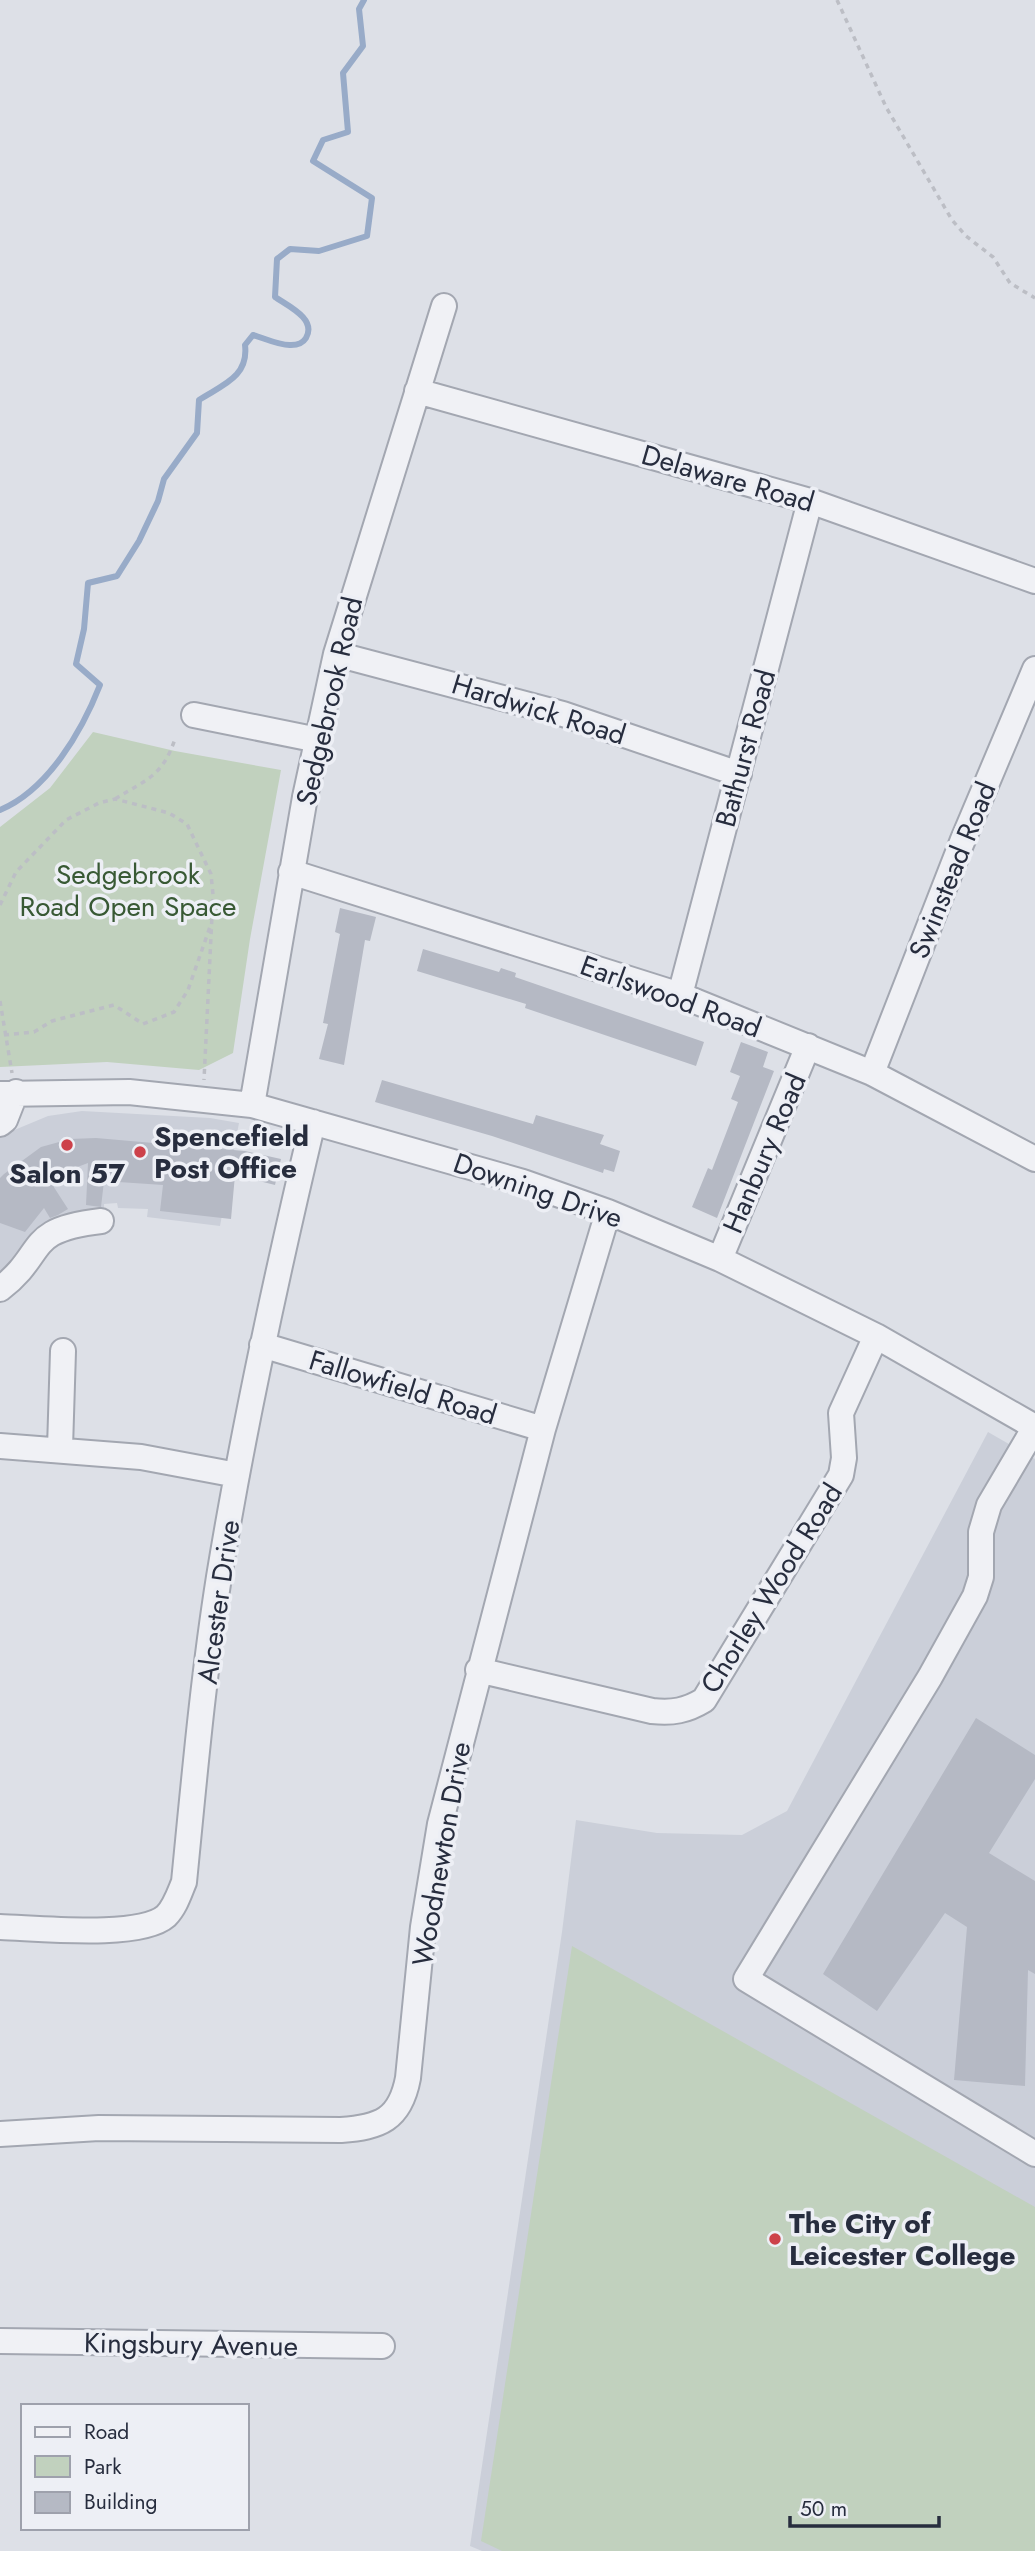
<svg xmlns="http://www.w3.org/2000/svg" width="1035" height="2551" viewBox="0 0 1035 2551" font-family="Jost,sans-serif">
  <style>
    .built { fill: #cbcfd9 }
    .green { fill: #c1d1be }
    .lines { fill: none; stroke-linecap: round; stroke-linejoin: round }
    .stream { stroke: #98abc8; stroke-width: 6 }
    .building { fill: #b5b9c4 }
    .minor-casing { stroke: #a3a7b1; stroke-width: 28 }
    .path { stroke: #bcbec5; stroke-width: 3.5; stroke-dasharray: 5 5; stroke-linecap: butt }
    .minor { stroke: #f0f1f5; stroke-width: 24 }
    .poi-dot { fill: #cd414a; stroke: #edeff5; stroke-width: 2.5 }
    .labels { text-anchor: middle; stroke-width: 7; stroke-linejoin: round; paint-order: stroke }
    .street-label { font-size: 28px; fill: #272d3e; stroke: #edeff5 }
    .park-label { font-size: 28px; fill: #385934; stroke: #edeff5 }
    .poi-label { font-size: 28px; font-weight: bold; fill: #272d3e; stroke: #edeff5; text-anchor: start }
  </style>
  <rect width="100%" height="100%" fill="#dde0e7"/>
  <path class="built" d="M 82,1111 L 210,1118 L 239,1123 L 220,1226 L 147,1217 L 148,1209 L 118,1208 L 117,1203 L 104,1204 L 105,1233 L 61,1238 L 0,1300 L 0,1136 L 48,1116 Z
    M 988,1432 L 1035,1459 L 1035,2551 L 482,2551 L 470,2546 L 562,1932 L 576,1820 L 657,1833 L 742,1835 L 787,1811 Z"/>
  <path class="green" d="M 93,732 L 175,751 L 281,770 L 250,939 L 233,1053 L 199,1070 L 107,1062 L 0,1067 L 0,827 L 50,788 Z
    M 572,1946 L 1035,2207 L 1035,2551 L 502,2551 L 481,2541 Z"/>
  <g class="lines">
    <path class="stream" d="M 0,810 C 48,790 82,731 100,685 L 76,664 L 84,629 L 88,583 L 117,576 L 139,541 L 158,501 L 164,479 L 197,433 L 199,400 C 222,385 249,377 245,345 L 253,335 C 264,338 280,346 291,345 C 297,345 303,343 306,338 C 317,319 288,306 275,297 L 277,259 L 290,249 L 319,251 L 367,236 L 372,198 L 313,161 L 323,140 L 348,132 L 343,73 L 363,46 L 359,9 L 364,0"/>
  </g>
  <path class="building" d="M 340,908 L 376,917 L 370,941 L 365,940 L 344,1065 L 319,1059 L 328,1024 L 323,1023 L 340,934 L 335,932 Z
    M 423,949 L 499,972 L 501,968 L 516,973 L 515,977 L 704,1042 L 696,1066 L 525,1008 L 526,1004 L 417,971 Z
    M 741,1042 L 768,1052 L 763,1067 L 774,1071 L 717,1218 L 692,1207 L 708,1168 L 712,1170 L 738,1102 L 731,1099 L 740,1076 L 730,1072 Z
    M 382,1080 L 533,1124 L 536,1115 L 604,1135 L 600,1144 L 620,1151 L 614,1172 L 604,1169 L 603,1173 L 492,1136 L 375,1102 Z
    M 96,1138 L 245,1151 L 281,1159 L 275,1185 L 235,1175 L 231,1219 L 160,1211 L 163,1185 L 104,1181 L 101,1207 L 86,1205 L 88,1163 L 48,1178 L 68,1209 L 58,1215 L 50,1218 L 44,1208 L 25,1232 L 0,1223 L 0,1178 L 4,1174 L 41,1147 L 70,1139 Z
    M 976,1718 L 1035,1755 L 1035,1779 L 989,1853 L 1035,1881 L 1035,1974 L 1028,1970 L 1025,2086 L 954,2080 L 967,1927 L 945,1913 L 877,2011 L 823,1974 Z"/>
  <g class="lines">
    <g class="minor-casing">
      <path id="minor" d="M 417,391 L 810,501 L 1035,581
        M 336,654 L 563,714 L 739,774
        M 194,715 L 318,740
        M 291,872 L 680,995 L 872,1073 L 1035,1159
        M 680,995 L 810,501
        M 872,1073 L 962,842 L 1035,669
        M 0,1094 L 129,1092 L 252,1105 L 523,1182 L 608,1212 L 720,1259 L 876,1336 L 1035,1427
        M 252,1105 L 305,797 L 336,654 L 444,306
        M 0,1124 L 5,1120 L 16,1092
        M 720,1259 L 808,1046
        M 0,1289 C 48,1252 23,1230 101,1221
        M 262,1345 L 543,1429
        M 1035,1427 L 989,1505 L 981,1532 L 981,1577 L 975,1596 L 930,1677 L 746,1979 L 1035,2154
        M 0,1446 L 141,1457 L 237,1475
        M 60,1448 L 63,1351
        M 478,1670 L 652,1711 C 673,1713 686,1711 704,1700 L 841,1475 L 844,1458 L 841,1413 L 876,1336
        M 0,1927 C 37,1928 140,1939 166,1916 C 175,1907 179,1894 184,1882 C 194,1781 203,1678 219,1577 C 244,1424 277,1273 313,1122
        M 0,2134 L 99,2128 L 341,2130 C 380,2127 400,2120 408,2078 L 423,1927 L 440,1824 L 543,1429 L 608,1212
        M 0,2341 L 382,2346"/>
    </g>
    <path class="path" d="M 837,0 L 886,107 L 952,220 L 966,236 L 993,257 L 1010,283 L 1035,298
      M 115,799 C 147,779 162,777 175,739
      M 0,905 L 16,872 L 66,820 L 99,803 L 115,799 L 169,813 L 187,824 L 211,874 L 213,895 L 204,1080
      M 0,1001 L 12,1073
      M 4,1035 L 34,1032 L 52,1021 L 114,1005 L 143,1024 L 174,1012 L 188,990 L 211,924"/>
    <use href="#minor" class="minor"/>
  </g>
  <g class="poi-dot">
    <circle cx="67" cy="1145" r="7"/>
    <circle cx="140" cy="1152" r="7"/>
    <circle cx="775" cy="2239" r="7"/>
  </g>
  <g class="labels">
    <g class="street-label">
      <text transform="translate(728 478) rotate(16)" y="10">Delaware Road</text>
      <text transform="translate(329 701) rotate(-77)" y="10">Sedgebrook Road</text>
      <text transform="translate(539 709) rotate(17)" y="10">Hardwick Road</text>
      <text transform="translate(745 748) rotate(-75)" y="10">Bathurst Road</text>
      <text transform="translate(952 870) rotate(-68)" y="10">Swinstead Road</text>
      <text transform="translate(671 996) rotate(20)" y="10">Earlswood Road</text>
      <text transform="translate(764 1153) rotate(-67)" y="10">Hanbury Road</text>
      <text transform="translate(538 1190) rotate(19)" y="10">Downing Drive</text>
      <text transform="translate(403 1387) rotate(17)" y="10">Fallowfield Road</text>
      <text transform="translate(771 1588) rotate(-58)" y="10">Chorley Wood Road</text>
      <text transform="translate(218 1602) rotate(-82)" y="10">Alcester Drive</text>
      <text transform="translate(441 1854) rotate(-80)" y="10">Woodnewton Drive</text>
      <text transform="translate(191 2344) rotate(1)" y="10">Kingsbury Avenue</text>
    </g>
    <g class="park-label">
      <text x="128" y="884">Sedgebrook<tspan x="128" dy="32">Road Open Space</tspan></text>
    </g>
    <g class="poi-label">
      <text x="154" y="1146">Spencefield<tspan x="154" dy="32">Post Office</tspan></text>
      <text x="67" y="1183" text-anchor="middle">Salon 57</text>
      <text x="789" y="2233">The City of<tspan x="789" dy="32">Leicester College</tspan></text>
    </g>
  </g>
  <rect x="21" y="2404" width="228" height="126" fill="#edeff5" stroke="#9ea1ac" stroke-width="2"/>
  <rect x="35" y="2427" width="35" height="10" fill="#f0f1f5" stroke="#9ea1ac" stroke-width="2"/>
  <text x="84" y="2439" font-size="21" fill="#272d3e">Road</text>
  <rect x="35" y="2456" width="35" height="21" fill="#c1d1be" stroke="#9ea1ac" stroke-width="2"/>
  <text x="84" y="2474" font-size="21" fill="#272d3e">Park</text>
  <rect x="35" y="2492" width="35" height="21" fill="#b5b9c4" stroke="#9ea1ac" stroke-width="2"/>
  <text x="84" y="2509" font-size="21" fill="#272d3e">Building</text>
  <path d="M790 2516v10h149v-10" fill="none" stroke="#272d3e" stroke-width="3.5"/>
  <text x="800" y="2516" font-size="21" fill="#272d3e" stroke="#edeff5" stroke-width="5" paint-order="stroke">50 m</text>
</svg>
